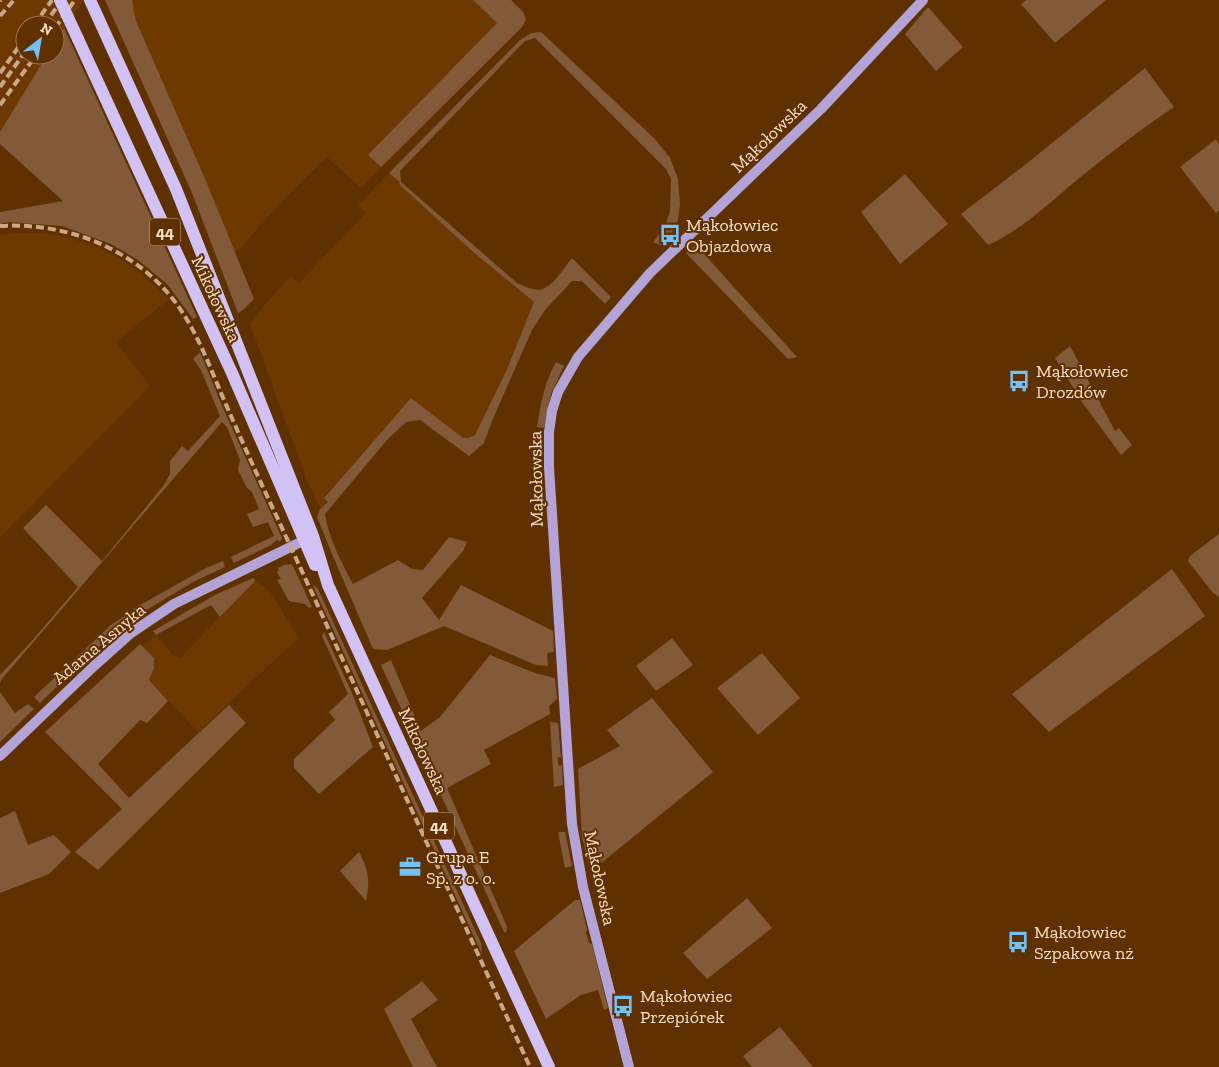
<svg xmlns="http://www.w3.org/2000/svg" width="1219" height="1067" viewBox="0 0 1219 1067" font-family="'Zilla Slab',serif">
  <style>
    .built { fill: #6d3900 }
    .green { fill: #825a39 }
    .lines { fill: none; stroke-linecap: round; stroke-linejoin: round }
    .secondary { stroke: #b3a3d6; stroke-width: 10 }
    .primary { stroke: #d1c1f5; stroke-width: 12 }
    .rail { stroke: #c9a788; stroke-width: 4; stroke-dasharray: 8 4; stroke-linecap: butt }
    .primary-bridge { stroke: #d1c1f5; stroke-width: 12 }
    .labels { text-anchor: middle; stroke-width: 4; stroke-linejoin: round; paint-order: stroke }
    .shield { fill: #5f3100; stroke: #ccaa8c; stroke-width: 1 }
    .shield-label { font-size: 16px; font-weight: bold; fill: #fbdec8 }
    .street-label { font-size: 18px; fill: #fbdec8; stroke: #5f3100 }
    .poi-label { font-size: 18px; fill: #fbdec8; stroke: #5f3100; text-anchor: start }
  </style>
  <rect width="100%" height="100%" fill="#5f3100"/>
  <path class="built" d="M 0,0 L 84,0 L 55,42 L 55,25 L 25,25 L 25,55 L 47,55 L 0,132 Z
    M 132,0 L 511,0 L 523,12 L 526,19 L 522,27 L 361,188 L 327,157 L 283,200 L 235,254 L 206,181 L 136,21 Z
    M 389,173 L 401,182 L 472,251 L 534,302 L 507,368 L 475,435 L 469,438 L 463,438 L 411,398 L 324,497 L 328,501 L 320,509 L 306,478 L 250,324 L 266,303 L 291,276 L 299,283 L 366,213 L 358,205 Z
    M 16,233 L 43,233 L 66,237 L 92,245 L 119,258 L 139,272 L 169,299 L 116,342 L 150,386 L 0,537 L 0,235 Z
    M 255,581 L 269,590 L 300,640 L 295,641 L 198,732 L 149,680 L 154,668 L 154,658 L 142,646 L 156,635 L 173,655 L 180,658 Z"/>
  <path class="green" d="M 105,0 L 132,0 L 136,21 L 206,181 L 254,299 L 243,310 L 238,313 L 192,193 Z
    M 473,0 L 511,0 L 523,12 L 526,19 L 522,27 L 381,167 L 368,155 L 497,23 Z
    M 1026,0 L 1106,0 L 1055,43 L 1021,4 Z
    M 928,7 L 963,47 L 936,71 L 905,34 Z
    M 64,28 L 197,317 L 193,319 L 168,285 L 138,260 L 111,244 L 62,226 L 9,222 L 0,224 L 0,212 L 63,201 L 0,144 L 0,132 L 47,55 L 55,55 L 55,42 Z
    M 541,32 L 655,139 L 670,158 L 678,179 L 680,205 L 677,225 L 662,246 L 653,242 L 665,226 L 670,211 L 671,179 L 666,169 L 535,38 L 525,41 L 400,171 L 401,182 L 517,283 C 522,285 528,288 533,289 C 551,294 562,269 572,258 L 611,297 L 605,304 L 582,281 L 572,281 L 545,310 L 532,330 L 492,421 L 484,443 L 469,456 L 420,420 L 406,422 L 387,440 L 325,514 C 329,539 341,562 353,584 L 398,560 L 412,569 L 423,570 L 449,537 L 467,542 L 463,551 L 422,598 L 439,620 L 461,585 L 553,631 L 554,652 L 547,653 L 548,666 L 536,665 L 444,626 L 387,650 L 373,649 L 332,554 L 317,517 L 320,509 L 328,502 L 324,498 L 411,398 L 463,438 L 469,438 L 475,435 L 507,369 L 534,302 L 472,251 L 399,184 L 400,182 L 389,173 L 519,41 L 531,33 Z
    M 1145,68 L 1174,107 C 1141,129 1109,154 1078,179 C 1050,202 1022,230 988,245 L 961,214 L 1026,164 Z
    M 1216,139 L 1219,144 L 1219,210 L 1216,213 L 1180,167 Z
    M 905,174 L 948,224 L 900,264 L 861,212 Z
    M 696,245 L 797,357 L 788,359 L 686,253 Z
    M 1070,346 L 1115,431 L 1119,428 L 1132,445 L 1121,455 L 1082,402 L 1055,358 Z
    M 200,352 L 222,406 L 282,538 L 280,542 L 277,540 L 271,545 L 234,563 L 231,557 L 274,536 L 268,522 L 253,527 L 247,514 L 259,509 L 252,492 L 247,488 L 238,470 L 240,460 L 227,427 L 222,422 L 1,680 L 0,684 L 0,675 L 30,643 L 78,587 L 23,528 L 46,505 L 102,561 L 164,485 L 170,474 L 170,461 L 182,446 L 188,451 L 220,416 L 201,370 L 193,359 Z
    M 556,362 L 564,366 L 551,394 L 544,428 L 537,427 C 541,404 544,383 556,362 Z
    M 1219,534 L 1219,597 L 1213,593 L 1188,561 L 1190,556 Z
    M 223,561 L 225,567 L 193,582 L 138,615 L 133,609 L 206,568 Z
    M 292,564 L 312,607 L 309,608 L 305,604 L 289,601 L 277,580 L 281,579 L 277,572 L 279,570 L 278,568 L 284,565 Z
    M 1172,569 L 1205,616 L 1049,732 L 1012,694 Z
    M 253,578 L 255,581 L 220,617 L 211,605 L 156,635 L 153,631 L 215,595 Z
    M 313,586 L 315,586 L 318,589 L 481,943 L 482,954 Z
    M 126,615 L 130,621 L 88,656 L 40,703 L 34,697 L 111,625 Z
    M 324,632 L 352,693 L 373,747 L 319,794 L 294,768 L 294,759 L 335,720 L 329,712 L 348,694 L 322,636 Z
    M 672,638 L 693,665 L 656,691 L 636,666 Z
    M 140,644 L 154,658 L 154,668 L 149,680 L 168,701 L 147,723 L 140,720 L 98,764 L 129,798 L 229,705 L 246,723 L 98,870 L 75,852 L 122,809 L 45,732 Z
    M 762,653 L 800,698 L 758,735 L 717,688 Z
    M 490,655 L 535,673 L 555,678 L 557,699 L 549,706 L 550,714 L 484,750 L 491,764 L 447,788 L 507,927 L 506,933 L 504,932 L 381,665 L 391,660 L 421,731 L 440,717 Z
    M 0,692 L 15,713 L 28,704 L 34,709 L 0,742 Z
    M 652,698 L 713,772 L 595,868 L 589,865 L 582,837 L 578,769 L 620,746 L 607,730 Z
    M 550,722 L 558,723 L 561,757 L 557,758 L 559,766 L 562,765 L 563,785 L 554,787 Z
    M 15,811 L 28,845 L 54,835 L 71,852 L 49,874 L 0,893 L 0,818 Z
    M 558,832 L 565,832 L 572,866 L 565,868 Z
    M 359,852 C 369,871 370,881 366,901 L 340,871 Z
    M 747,898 L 772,928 L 707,979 L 683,953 Z
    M 575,900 L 580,900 L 587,930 L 586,933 L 589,943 L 592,944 L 608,1008 L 604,1010 L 598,990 L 581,995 L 546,1019 L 514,951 Z
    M 422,981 L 438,1000 L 411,1019 L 437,1067 L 413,1067 L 384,1009 Z
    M 780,1027 L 813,1067 L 752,1067 L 743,1056 Z"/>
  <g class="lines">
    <path class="secondary" d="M 0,756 L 93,667 L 131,633 L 174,604 L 311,537
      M 629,1067 L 583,887 L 572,824 L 549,467 L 549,432 L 552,411 L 558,392 L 578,357 L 650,273 L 821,109 L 923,0"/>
    <path class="primary" d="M 90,0 L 176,189 L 313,536 L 328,585 L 549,1067
      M 78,39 L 232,373 L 315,565"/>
    <path class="rail" d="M 0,1 L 1,0
      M 0,16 L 14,0
      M 34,25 L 52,0
      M 44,25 L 62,0
      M 55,28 L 75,0
      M 0,73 L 25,38
      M 0,87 L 25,52
      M 0,105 L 36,55
      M 0,226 C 64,222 131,247 172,298 C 196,328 209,365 224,400 C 241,439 258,477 276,515 C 361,699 445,883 530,1067"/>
    <path class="primary-bridge" d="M 60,0 L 78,39"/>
  </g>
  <defs>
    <g id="bus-bare" transform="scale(1.725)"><path d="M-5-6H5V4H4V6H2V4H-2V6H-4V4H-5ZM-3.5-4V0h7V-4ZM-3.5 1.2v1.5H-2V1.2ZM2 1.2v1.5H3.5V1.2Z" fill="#73c1f5" stroke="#5f3100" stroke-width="2.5" paint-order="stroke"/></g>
    <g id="office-bare" transform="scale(1.725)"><path d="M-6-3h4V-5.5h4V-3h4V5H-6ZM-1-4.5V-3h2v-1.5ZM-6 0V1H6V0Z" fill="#73c1f5" stroke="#5f3100" stroke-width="2.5" paint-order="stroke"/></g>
  </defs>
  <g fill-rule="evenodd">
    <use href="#bus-bare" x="670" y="235"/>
    <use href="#bus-bare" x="1019" y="381"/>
    <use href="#office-bare" x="410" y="867"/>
    <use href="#bus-bare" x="1018" y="942"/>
    <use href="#bus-bare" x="623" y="1006"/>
  </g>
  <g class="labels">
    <g class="shield">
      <rect x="150" y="218.5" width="30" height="27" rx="4"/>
      <rect x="424" y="812.5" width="30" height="27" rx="4"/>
    </g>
    <g class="shield-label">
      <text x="165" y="238">44</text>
      <text x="439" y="832">44</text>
    </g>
    <g class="street-label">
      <text transform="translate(769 136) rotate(-44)" y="6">Mąkołowska</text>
      <text transform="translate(216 299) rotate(65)" y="6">Mikołowska</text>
      <text transform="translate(536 479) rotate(-91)" y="6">Mąkołowska</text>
      <text transform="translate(99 644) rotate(-40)" y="6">Adama Asnyka</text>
      <text transform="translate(423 751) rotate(65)" y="6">Mikołowska</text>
      <text transform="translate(600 878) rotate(78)" y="6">Mąkołowska</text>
    </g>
    <g class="poi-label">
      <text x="686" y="231">Mąkołowiec<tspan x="686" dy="21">Objazdowa</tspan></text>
      <text x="1036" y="377">Mąkołowiec<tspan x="1036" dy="21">Drozdów</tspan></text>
      <text x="426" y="863">Grupa E<tspan x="426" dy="21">Sp. z o. o.</tspan></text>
      <text x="1034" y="938">Mąkołowiec<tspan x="1034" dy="21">Szpakowa nż</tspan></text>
      <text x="640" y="1002">Mąkołowiec<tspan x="640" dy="21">Przepiórek</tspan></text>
    </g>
  </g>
  <g transform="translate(40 40) rotate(31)"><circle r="24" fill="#5f3100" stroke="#9d7650"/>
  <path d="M0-4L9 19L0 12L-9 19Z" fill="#73c1f5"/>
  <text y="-8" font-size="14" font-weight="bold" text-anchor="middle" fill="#fbdec8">N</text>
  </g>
</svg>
